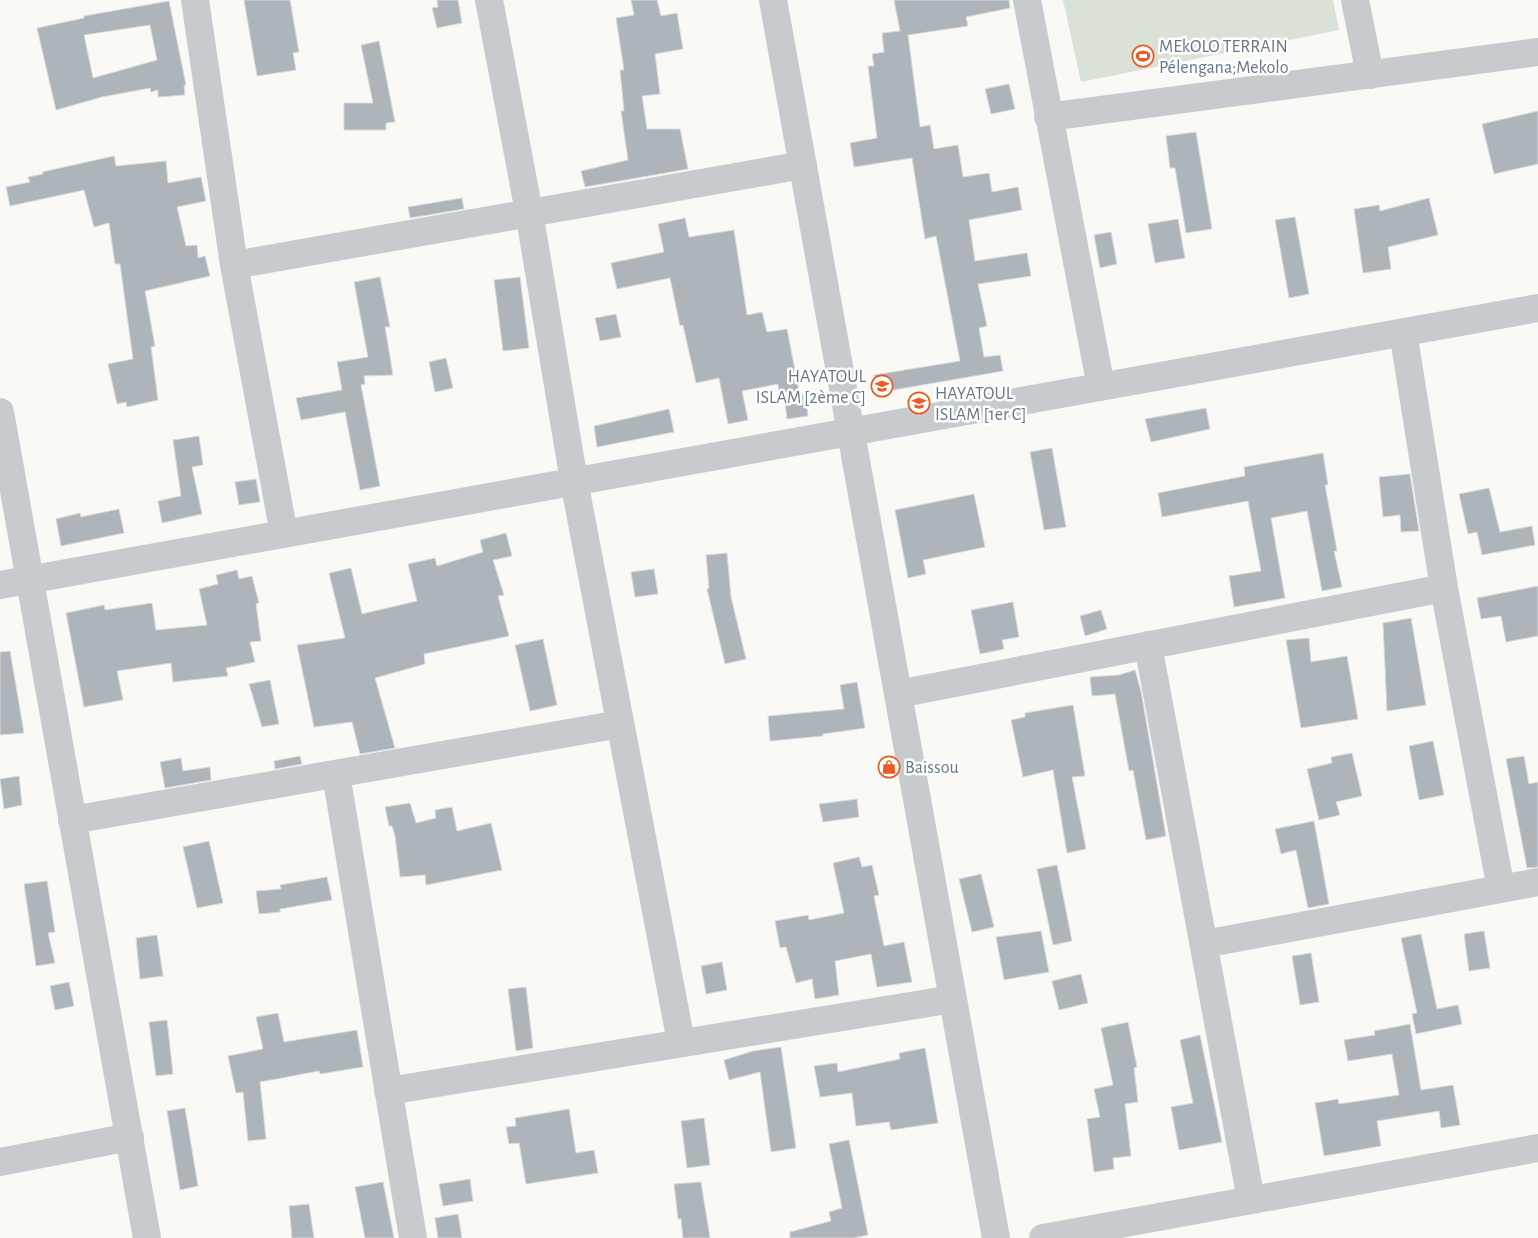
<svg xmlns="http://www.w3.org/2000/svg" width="1538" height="1238" viewBox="0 0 1538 1238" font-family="'Alegreya Sans',sans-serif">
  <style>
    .green { fill: #dae1d7 }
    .building { fill: #adb5bb; stroke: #dbdbd8; fill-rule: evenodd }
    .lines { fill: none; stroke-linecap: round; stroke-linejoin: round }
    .minor { stroke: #c7cbce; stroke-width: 28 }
    .labels { text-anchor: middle; stroke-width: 5; stroke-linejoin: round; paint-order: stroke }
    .poi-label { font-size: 18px; fill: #667889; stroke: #fff; text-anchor: start }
  </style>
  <rect width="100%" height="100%" fill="#f9f9f6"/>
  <path class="green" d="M 1063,0 L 1333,0 L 1339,30 L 1081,82 Z"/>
  <path class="building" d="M 244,0 L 290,0 L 299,52 L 293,53 L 296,70 L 257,76 Z
    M 437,0 L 458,0 L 462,23 L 437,28 L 432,8 L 438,7 Z
    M 631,0 L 657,0 L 661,16 L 677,13 L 683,49 L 655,54 L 660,94 L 642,96 L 647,129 L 680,129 L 688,169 L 585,187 L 581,171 L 628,160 L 621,111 L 624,111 L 620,70 L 624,70 L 616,18 L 634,15 Z
    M 894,0 L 1009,0 L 1010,8 L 966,17 L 968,26 L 908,35 L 920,127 L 930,125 L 934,149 L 958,145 L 963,177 L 989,173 L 992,192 L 1018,187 L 1022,210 L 969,220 L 975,261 L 1027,253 L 1031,276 L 978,284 L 987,326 L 979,328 L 984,357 L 1000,355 L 1003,371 L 876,393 L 874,375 L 960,361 L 936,236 L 925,239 L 912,158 L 854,167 L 850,143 L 877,138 L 868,66 L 874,66 L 872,54 L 884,52 L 882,33 L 900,31 Z
    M 169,1 L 186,85 L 184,85 L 185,95 L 158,97 L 158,90 L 151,92 L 150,88 L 102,97 L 56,110 L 37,28 L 84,18 L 84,16 ZM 150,25 L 157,60 L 93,78 L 84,35 Z
    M 379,41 L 395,122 L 386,123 L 386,130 L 344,130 L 344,103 L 373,103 L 361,45 Z
    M 1009,84 L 1015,109 L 991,114 L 985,89 Z
    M 1538,111 L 1538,164 L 1494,174 L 1482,124 Z
    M 1196,132 L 1212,229 L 1186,233 L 1175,168 L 1170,168 L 1166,136 Z
    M 114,156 L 116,166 L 166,161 L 168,183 L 201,177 L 206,201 L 177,207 L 186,246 L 197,245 L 198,258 L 205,256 L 210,276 L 145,291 L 155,346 L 151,347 L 158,400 L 127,407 L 126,402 L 117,404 L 108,364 L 133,359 L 120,264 L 115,264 L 109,223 L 94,227 L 84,190 L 10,206 L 6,187 L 30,182 L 28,177 L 43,174 L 42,172 Z
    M 462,198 L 464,209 L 410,218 L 408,207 Z
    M 1429,198 L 1438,235 L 1388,247 L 1391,269 L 1363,273 L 1354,209 L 1379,205 L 1380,211 Z
    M 1295,217 L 1309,294 L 1289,298 L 1275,220 Z
    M 685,218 L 689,237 L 734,230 L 747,315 L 762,312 L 767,332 L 787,329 L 799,391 L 779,394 L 778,384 L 742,391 L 748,420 L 728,424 L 719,378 L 696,383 L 683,325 L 680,326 L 670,278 L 617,289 L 611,263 L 664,252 L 658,224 Z
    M 1178,219 L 1185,258 L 1155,263 L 1148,224 Z
    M 1111,232 L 1117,264 L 1100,268 L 1094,235 Z
    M 380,277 L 390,327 L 385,327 L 393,375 L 364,376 L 365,384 L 361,385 L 380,486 L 360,490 L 345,412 L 301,420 L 296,398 L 342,390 L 337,362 L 368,357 L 354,282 Z
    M 520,277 L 529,348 L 503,351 L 494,280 Z
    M 616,314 L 621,337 L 600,341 L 595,318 Z
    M 446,358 L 453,388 L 435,392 L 429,362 Z
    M 784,394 L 805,395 L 808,416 L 787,419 Z
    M 1206,408 L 1210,429 L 1151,442 L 1145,419 Z
    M 669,409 L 674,432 L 597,447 L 594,426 Z
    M 199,436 L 203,465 L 192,467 L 202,514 L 162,523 L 158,501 L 181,496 L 173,440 Z
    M 1052,448 L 1066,527 L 1044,530 L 1030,452 Z
    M 1323,453 L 1328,485 L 1325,485 L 1337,551 L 1334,551 L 1342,587 L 1322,591 L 1307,511 L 1271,518 L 1285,598 L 1234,607 L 1229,576 L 1261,571 L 1248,501 L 1162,517 L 1158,493 L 1245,476 L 1244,467 Z
    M 1410,474 L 1419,531 L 1401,532 L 1400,515 L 1383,517 L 1379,477 Z
    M 256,479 L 260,502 L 239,505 L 235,482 Z
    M 1489,488 L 1500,532 L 1532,526 L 1535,545 L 1482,555 L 1477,532 L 1468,534 L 1459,494 Z
    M 974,494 L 985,547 L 923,560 L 926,574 L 908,578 L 895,510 Z
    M 119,509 L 124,533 L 61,546 L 56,519 L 80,513 L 81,517 Z
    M 506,533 L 512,556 L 493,560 L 504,595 L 498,596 L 509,636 L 424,654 L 425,664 L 375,678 L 395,748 L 360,754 L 352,722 L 314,727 L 297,645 L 345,638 L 329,573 L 351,568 L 362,614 L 417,601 L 408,564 L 435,558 L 437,566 L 483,552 L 480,540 Z
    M 727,553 L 731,597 L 746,659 L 725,664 L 707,589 L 709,588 L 706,555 Z
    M 654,569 L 658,594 L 635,597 L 631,572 Z
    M 237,570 L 239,579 L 252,576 L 259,603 L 256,604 L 261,641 L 250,642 L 255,662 L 226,668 L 228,676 L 173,682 L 171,663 L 117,671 L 123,700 L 84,707 L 66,613 L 104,605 L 105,610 L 152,603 L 156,630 L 207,625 L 199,589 L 218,584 L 216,575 Z
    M 1538,586 L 1538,636 L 1506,642 L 1501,616 L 1481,619 L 1477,598 Z
    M 1013,602 L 1019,637 L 1002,640 L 1004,649 L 980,654 L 971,610 Z
    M 1101,610 L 1107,629 L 1085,636 L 1080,616 Z
    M 1411,618 L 1426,705 L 1387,711 L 1383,623 Z
    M 1309,638 L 1311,662 L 1347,656 L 1358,719 L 1301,728 L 1286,640 Z
    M 543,639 L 557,705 L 530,711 L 515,645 Z
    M 10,651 L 24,733 L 0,735 L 0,652 Z
    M 1135,670 L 1141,691 L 1166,836 L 1146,840 L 1133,770 L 1129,771 L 1115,694 L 1092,696 L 1090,677 L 1119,675 Z
    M 270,680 L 279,724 L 262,727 L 249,684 Z
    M 857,682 L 865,728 L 823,734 L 823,736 L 770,741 L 768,716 L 844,709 L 840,685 Z
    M 1073,705 L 1085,776 L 1072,777 L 1086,849 L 1067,853 L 1053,770 L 1023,777 L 1011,720 L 1025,717 L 1025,713 Z
    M 1433,741 L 1444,795 L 1419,800 L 1409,746 Z
    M 1352,753 L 1362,796 L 1336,802 L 1340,815 L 1319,820 L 1307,769 L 1332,763 L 1331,757 Z
    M 300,756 L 302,764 L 275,769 L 274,761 Z
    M 1524,756 L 1529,784 L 1538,782 L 1538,867 L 1527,868 L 1506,759 Z
    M 181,758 L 183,771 L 210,767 L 211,780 L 165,788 L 160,762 Z
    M 19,776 L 22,805 L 4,809 L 0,779 Z
    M 857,799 L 859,817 L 823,822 L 819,804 Z
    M 410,803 L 416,823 L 436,818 L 435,810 L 452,807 L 457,831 L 491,823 L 502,870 L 426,885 L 425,875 L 400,877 L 395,836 L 392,826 L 389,826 L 385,807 Z
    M 1314,821 L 1329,904 L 1308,908 L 1296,850 L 1281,854 L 1275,829 Z
    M 209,841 L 223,903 L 197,908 L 183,847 Z
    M 859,857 L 862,867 L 872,865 L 879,895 L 874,896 L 884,946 L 904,942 L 912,982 L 877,987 L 871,954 L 835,961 L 839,995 L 815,999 L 812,979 L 796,983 L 786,947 L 780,948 L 775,921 L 808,915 L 809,920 L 844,913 L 833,863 Z
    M 1057,865 L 1072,941 L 1053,945 L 1037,869 Z
    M 981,874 L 994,927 L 972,932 L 959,879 Z
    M 327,877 L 332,900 L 280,909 L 280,912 L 259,914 L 256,891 L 281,889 L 280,885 Z
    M 47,881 L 55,932 L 48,933 L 55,963 L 36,966 L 24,884 Z
    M 1041,931 L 1049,972 L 1004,980 L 996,937 Z
    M 1484,931 L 1490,968 L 1469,971 L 1464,934 Z
    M 1421,934 L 1437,1009 L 1458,1005 L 1462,1024 L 1416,1034 L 1412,1014 L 1417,1013 L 1401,938 Z
    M 157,935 L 163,976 L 140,979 L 136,938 Z
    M 1311,953 L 1319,1002 L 1300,1005 L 1292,956 Z
    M 722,962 L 727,990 L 706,994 L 701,966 Z
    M 1081,974 L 1088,1003 L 1059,1010 L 1052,981 Z
    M 69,982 L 74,1006 L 55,1010 L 50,986 Z
    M 526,987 L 533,1048 L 516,1051 L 508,989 Z
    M 278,1013 L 284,1042 L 357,1030 L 363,1067 L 320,1074 L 319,1071 L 260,1082 L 266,1139 L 248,1141 L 243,1092 L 236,1093 L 228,1056 L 263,1049 L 256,1017 Z
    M 167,1020 L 173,1074 L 156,1076 L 149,1022 Z
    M 1128,1022 L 1137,1067 L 1134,1068 L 1138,1102 L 1125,1104 L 1131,1156 L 1113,1158 L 1114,1169 L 1094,1172 L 1087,1119 L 1100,1117 L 1094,1089 L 1113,1085 L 1101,1028 Z
    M 1410,1024 L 1421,1090 L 1453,1085 L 1460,1125 L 1441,1128 L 1439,1111 L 1377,1121 L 1381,1146 L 1324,1156 L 1315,1103 L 1338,1099 L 1339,1104 L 1399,1095 L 1392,1054 L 1348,1061 L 1344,1040 L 1375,1035 L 1374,1031 Z
    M 1200,1035 L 1222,1142 L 1179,1150 L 1171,1107 L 1193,1103 L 1180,1040 Z
    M 781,1047 L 796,1148 L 771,1152 L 760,1072 L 729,1080 L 724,1060 L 753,1051 Z
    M 925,1048 L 938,1123 L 891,1130 L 889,1122 L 856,1126 L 852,1093 L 820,1097 L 814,1066 L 837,1063 L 838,1072 L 900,1059 L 899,1053 Z
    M 185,1108 L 198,1186 L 180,1190 L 167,1111 Z
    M 569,1109 L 576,1153 L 594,1150 L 598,1173 L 526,1184 L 519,1143 L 509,1144 L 506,1127 L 516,1126 L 515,1118 Z
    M 704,1118 L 710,1165 L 687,1168 L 681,1121 Z
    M 849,1140 L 868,1235 L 853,1238 L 790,1238 L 790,1232 L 831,1221 L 829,1212 L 842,1208 L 829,1144 Z
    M 470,1179 L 473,1201 L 443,1206 L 439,1184 Z
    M 383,1182 L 394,1238 L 365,1238 L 355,1187 Z
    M 701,1182 L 710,1238 L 683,1238 L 681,1219 L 678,1219 L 674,1184 Z
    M 309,1204 L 314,1238 L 292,1238 L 289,1206 Z
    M 458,1214 L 462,1238 L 438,1238 L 435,1218 Z"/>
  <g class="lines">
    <path class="minor" d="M 195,0 L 234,265 L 284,534
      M 489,0 L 529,212 L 574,481 L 681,1042
      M 773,0 L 996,1238
      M 1027,0 L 1101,387
      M 1355,0 L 1370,75
      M 1048,117 L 1538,52
      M 234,265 L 803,165
      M 1403,332 L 1444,588 L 1501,889
      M 0,412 L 147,1238
      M 0,585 L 1538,308
      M 1148,645 L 1251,1200
      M 898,694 L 1444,588
      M 336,774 L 413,1238
      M 72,820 L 620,724
      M 1204,944 L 1538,882
      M 388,1091 L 953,999
      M 0,1162 L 130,1137
      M 1043,1238 L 1538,1148"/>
  </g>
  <defs>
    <g id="stadium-ring" transform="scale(1.125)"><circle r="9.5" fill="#fff" stroke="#eb5b24" stroke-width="1.5"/><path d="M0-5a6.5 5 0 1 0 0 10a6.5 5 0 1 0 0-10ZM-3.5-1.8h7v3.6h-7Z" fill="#eb5b24"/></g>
    <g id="school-ring" transform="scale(1.125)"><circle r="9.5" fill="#fff" stroke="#eb5b24" stroke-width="1.5"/><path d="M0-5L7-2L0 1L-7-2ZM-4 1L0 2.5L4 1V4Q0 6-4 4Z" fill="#eb5b24"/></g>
    <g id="shop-ring" transform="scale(1.125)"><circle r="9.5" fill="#fff" stroke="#eb5b24" stroke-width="1.5"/><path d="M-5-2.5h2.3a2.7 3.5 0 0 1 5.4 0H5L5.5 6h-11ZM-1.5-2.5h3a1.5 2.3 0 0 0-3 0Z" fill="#eb5b24"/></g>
  </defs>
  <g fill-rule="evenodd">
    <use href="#stadium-ring" x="1143" y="56"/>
    <use href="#school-ring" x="882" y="386"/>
    <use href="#school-ring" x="919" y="403"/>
    <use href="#shop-ring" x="889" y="767"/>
  </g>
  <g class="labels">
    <g class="poi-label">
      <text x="1159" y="52">MEkOLO TERRAIN<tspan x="1159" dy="21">Pélengana;Mekolo</tspan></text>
      <text x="866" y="382" text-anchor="end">HAYATOUL<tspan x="866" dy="21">ISLAM [2ème C]</tspan></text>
      <text x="935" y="399">HAYATOUL<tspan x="935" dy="21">ISLAM [1er C]</tspan></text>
      <text x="905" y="773">Baissou</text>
    </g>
  </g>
</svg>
